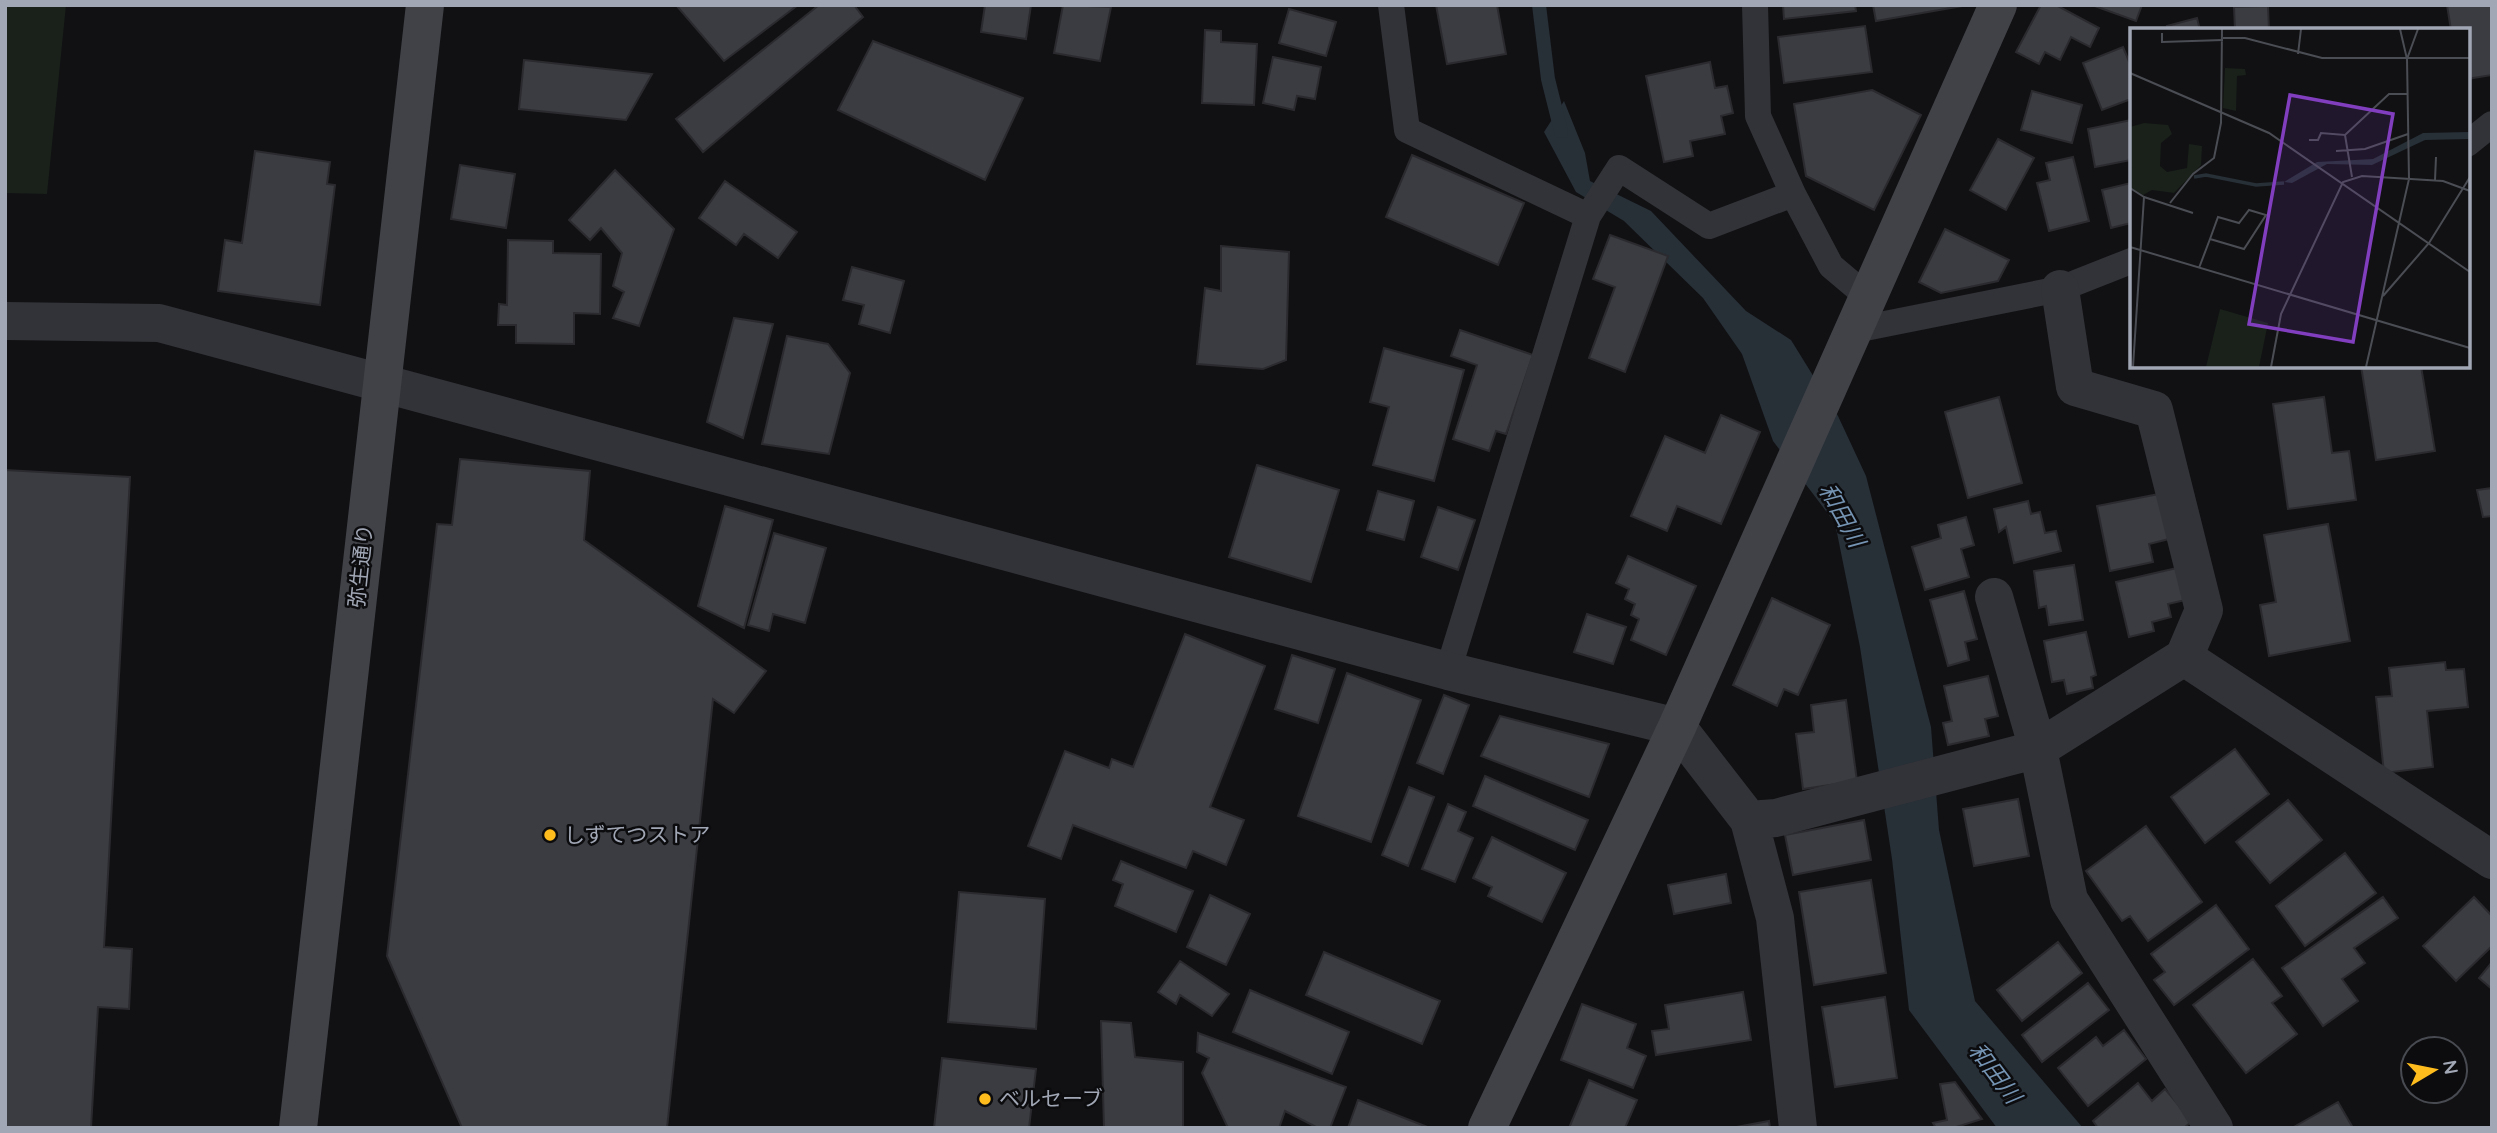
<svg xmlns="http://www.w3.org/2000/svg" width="2497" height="1133" viewBox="0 0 2497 1133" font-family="Quicksand,'Noto Sans JP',sans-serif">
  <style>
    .green { fill: #19211a }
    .water { fill: #272f37 }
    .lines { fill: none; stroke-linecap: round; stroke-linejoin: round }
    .stream { stroke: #272f37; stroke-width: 14 }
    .building { fill: #3a3c41; stroke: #2b2b2f; stroke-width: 2 }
    .lane { stroke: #323338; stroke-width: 26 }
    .street { stroke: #323338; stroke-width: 38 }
    .secondary { stroke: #404248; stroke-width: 38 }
    .poi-dot { fill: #ffbc1d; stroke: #0c0c0e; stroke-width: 2.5 }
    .labels { text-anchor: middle; stroke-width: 5; stroke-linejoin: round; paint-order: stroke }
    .street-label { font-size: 21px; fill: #a1a7b5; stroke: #0c0c0e }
    .poi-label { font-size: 21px; fill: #a1a7b5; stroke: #0c0c0e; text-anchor: start }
    .water-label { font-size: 23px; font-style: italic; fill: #7594b3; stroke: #0c0c0e }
    .inset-river { fill: none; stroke: #272f37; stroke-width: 3.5 }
    .inset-road { fill: none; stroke: #4b4d54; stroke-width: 2 }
    .view { fill: #813ebe; fill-opacity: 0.15; stroke: #813ebe; stroke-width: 3.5 }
    .inset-edge { fill: none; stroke: #a1a7b5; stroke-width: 3.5 }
  </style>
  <rect width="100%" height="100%" fill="#111113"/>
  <path class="green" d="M 5,5 L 66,5 L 47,194 L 5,193 Z"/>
  <path class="water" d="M 1564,101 L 1585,153 L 1590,181 L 1651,211 L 1746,311 L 1791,340 L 1838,416 L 1866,476 L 1931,727 L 1939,830 L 1975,1001 L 2083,1128 L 1997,1128 L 1909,1010 L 1892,859 L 1860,647 L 1835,523 L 1773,441 L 1742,354 L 1703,298 L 1624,221 L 1576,192 L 1544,132 Z"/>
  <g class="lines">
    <path class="stream" d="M 1539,5 L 1548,79 L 1561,131"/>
  </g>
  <path class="building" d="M 676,5 L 798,5 L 724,61 Z
    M 819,5 L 854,5 L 863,17 L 703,152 L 676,119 Z
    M 985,5 L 1031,5 L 1026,39 L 981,32 Z
    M 1063,5 L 1111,7 L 1100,61 L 1054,53 Z
    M 1436,5 L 1497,5 L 1506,54 L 1447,64 Z
    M 1783,5 L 1855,5 L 1856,11 L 1784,19 Z
    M 1873,5 L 1968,5 L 1876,21 Z
    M 2041,5 L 2056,5 L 2099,28 L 2090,47 L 2071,37 L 2060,60 L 2045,52 L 2039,64 L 2016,52 Z
    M 2092,5 L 2142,5 L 2136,21 Z
    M 2447,5 L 2492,5 L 2492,75 L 2467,79 L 2467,30 L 2451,30 Z
    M 2268,6 L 2269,30 L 2235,30 L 2234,7 Z
    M 1289,9 L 1336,22 L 1326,56 L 1279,43 Z
    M 2197,18 L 2200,30 L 2168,30 L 2167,26 Z
    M 1865,26 L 1872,72 L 1784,83 L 1778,37 Z
    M 1205,30 L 1221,31 L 1221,42 L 1257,44 L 1254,105 L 1202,103 Z
    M 873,41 L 1023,98 L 985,180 L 838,110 Z
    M 2123,47 L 2131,66 L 2131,99 L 2102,110 L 2083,63 Z
    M 1273,57 L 1321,67 L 1315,99 L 1297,96 L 1294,110 L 1263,103 Z
    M 524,60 L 652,74 L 626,120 L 519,109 Z
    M 1710,62 L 1715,88 L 1727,86 L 1733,113 L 1721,116 L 1725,134 L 1690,141 L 1693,156 L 1664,162 L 1646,76 Z
    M 1872,90 L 1921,115 L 1874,210 L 1806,176 L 1794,104 Z
    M 2032,91 L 2082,105 L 2072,143 L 2021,130 Z
    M 2131,120 L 2131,160 L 2095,167 L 2088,129 Z
    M 1998,139 L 2034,158 L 2006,210 L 1970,190 Z
    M 255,151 L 330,162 L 327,184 L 335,185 L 320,305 L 218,291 L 225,240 L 242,243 Z
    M 1412,155 L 1524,203 L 1498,265 L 1386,217 Z
    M 2073,157 L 2089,221 L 2049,231 L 2037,183 L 2050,180 L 2046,163 Z
    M 460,165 L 515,174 L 506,228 L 451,219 Z
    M 615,170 L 674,229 L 639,326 L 613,318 L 624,292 L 613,286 L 622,253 L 601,228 L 590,240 L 569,220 Z
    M 725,181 L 797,232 L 778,258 L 744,234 L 736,245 L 699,218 Z
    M 2131,183 L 2131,223 L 2111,228 L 2102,190 Z
    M 1945,229 L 2009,260 L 1998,281 L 1941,293 L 1919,282 Z
    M 1610,235 L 1668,256 L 1625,372 L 1589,358 L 1615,287 L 1593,279 Z
    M 508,240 L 553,241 L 553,253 L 601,254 L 600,314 L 574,313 L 574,344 L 516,343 L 516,325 L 498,325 L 499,304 L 507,305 Z
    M 1221,246 L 1289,252 L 1286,360 L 1263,369 L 1197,364 L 1205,288 L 1221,291 Z
    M 852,267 L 904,281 L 890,333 L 859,324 L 864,305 L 843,300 Z
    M 734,318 L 773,324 L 743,438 L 707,422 Z
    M 1460,330 L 1533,355 L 1506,434 L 1496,431 L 1489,451 L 1453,439 L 1477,365 L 1451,356 Z
    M 787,336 L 828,344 L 850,373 L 829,454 L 762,444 Z
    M 1384,348 L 1464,370 L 1434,481 L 1373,465 L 1389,407 L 1370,402 Z
    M 2361,366 L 2421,366 L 2435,451 L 2376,460 Z
    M 1999,397 L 2022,483 L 1968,498 L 1945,412 Z
    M 2324,397 L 2332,453 L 2349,451 L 2356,500 L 2288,509 L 2273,404 Z
    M 1721,415 L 1760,432 L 1721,524 L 1677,506 L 1667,531 L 1631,516 L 1665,436 L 1705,453 Z
    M 460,459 L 590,471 L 584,540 L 766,671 L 734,713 L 713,699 L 667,1128 L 462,1128 L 387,956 L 437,524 L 452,525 Z
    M 1257,465 L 1339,490 L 1311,582 L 1229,557 Z
    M 5,470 L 130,477 L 104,947 L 132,949 L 129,1009 L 98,1007 L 91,1128 L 5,1128 Z
    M 2492,488 L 2492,516 L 2483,517 L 2477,490 Z
    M 1378,491 L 1414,501 L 1404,540 L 1367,530 Z
    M 2159,494 L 2169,539 L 2149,544 L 2153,562 L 2110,571 L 2097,506 Z
    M 2028,501 L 2031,514 L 2040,512 L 2045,533 L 2056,531 L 2061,551 L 2014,563 L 2006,527 L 1999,532 L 1994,509 Z
    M 725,506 L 773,520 L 744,628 L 698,606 Z
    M 1438,507 L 1475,520 L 1458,570 L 1421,557 Z
    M 1966,517 L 1974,545 L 1961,549 L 1969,577 L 1925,590 L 1912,547 L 1941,538 L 1938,525 Z
    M 2328,524 L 2350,641 L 2269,656 L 2260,605 L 2276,602 L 2264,535 Z
    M 774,533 L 826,548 L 805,623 L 773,614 L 769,631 L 748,625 Z
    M 1628,556 L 1696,586 L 1666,655 L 1631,640 L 1639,619 L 1631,615 L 1635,604 L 1625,599 L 1629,589 L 1616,583 Z
    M 2074,565 L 2083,620 L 2049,625 L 2046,606 L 2039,608 L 2034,571 Z
    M 2177,568 L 2185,600 L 2168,604 L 2171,617 L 2152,622 L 2154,631 L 2129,637 L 2116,582 Z
    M 1964,591 L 1977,639 L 1965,642 L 1969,660 L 1948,666 L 1930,600 Z
    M 1772,598 L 1830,625 L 1798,695 L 1784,689 L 1777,706 L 1733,685 Z
    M 1587,614 L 1626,627 L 1613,664 L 1574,652 Z
    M 2086,632 L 2096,675 L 2091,677 L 2093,688 L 2067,694 L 2064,680 L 2052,682 L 2044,641 Z
    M 1185,634 L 1265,666 L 1210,807 L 1244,820 L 1226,865 L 1193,851 L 1186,868 L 1073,825 L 1061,859 L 1028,846 L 1065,751 L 1109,768 L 1112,759 L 1133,767 Z
    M 1292,655 L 1335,669 L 1318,723 L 1275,709 Z
    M 2445,662 L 2446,670 L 2464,669 L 2468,707 L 2427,711 L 2433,767 L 2384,773 L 2376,697 L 2392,696 L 2389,668 Z
    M 1347,673 L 1421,700 L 1371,842 L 1298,816 Z
    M 1988,676 L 1998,716 L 1985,719 L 1989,736 L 1948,745 L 1943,723 L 1952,721 L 1944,686 Z
    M 1444,695 L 1469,705 L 1443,774 L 1417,763 Z
    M 1846,700 L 1857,781 L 1803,789 L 1796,734 L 1814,732 L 1811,705 Z
    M 1500,716 L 1609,744 L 1589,797 L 1481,756 Z
    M 2235,749 L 2269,794 L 2205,843 L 2171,797 Z
    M 1485,776 L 1588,820 L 1575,850 L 1473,806 Z
    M 1409,787 L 1434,797 L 1408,866 L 1382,855 Z
    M 2018,799 L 2029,856 L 1974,866 L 1963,809 Z
    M 2288,800 L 2322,840 L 2270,883 L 2236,842 Z
    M 1448,804 L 1466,812 L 1458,831 L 1473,838 L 1455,882 L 1422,869 Z
    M 1864,820 L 1871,860 L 1793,875 L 1785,835 Z
    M 2146,826 L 2202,902 L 2148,941 L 2130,916 L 2122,921 L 2086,871 Z
    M 1492,837 L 1566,873 L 1542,922 L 1488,896 L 1492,887 L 1473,878 Z
    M 2345,853 L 2376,893 L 2305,946 L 2276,906 Z
    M 1121,861 L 1193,891 L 1176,932 L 1115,906 L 1123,884 L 1113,880 Z
    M 1726,874 L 1731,903 L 1674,914 L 1668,885 Z
    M 1871,880 L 1886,973 L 1814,985 L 1799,892 Z
    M 959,892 L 1045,899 L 1036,1029 L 948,1022 Z
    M 1210,895 L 1250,914 L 1226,965 L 1187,947 Z
    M 2383,897 L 2398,918 L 2354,948 L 2365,963 L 2342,979 L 2358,1001 L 2323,1026 L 2282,968 Z
    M 2474,897 L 2492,916 L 2492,946 L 2456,981 L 2423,946 Z
    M 2216,905 L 2249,949 L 2174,1005 L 2154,980 L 2165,972 L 2151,954 Z
    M 2058,942 L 2082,973 L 2022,1021 L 1997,990 Z
    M 1324,952 L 1440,1001 L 1422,1044 L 1306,995 Z
    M 2253,959 L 2282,996 L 2272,1003 L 2297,1034 L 2246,1073 L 2193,1005 Z
    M 1180,961 L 1229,994 L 1212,1016 L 1180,995 L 1176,1004 L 1158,992 Z
    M 2492,962 L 2492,989 L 2479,978 Z
    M 2088,983 L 2109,1010 L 2042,1062 L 2022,1035 Z
    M 1250,990 L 1349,1032 L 1332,1074 L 1233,1032 Z
    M 1743,992 L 1751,1040 L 1656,1055 L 1652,1031 L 1669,1029 L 1665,1005 Z
    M 1885,997 L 1897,1078 L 1835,1087 L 1822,1007 Z
    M 1582,1004 L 1636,1024 L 1627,1048 L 1646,1056 L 1633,1088 L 1561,1060 Z
    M 1101,1021 L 1131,1023 L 1135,1057 L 1183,1062 L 1183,1128 L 1104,1128 Z
    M 2124,1030 L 2146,1059 L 2088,1106 L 2058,1068 L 2096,1037 L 2103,1046 Z
    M 1198,1033 L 1346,1087 L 1330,1128 L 1318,1128 L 1285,1111 L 1279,1128 L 1228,1128 L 1202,1073 L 1209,1058 L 1197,1052 Z
    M 942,1058 L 1036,1069 L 1029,1128 L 934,1128 Z
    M 1589,1080 L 1637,1100 L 1625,1128 L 1569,1128 Z
    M 1955,1082 L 1982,1119 L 1953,1128 L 1936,1128 L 1933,1123 L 1947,1120 L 1940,1084 Z
    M 2138,1083 L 2152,1101 L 2165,1089 L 2192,1121 L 2184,1128 L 2098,1128 L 2093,1121 Z
    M 1358,1100 L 1430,1128 L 1348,1128 Z
    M 2338,1102 L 2353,1128 L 2292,1128 Z
    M 1769,1121 L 1770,1128 L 1731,1128 Z"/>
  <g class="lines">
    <path class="lane" d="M 1391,5 L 1407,130 L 1588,216
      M 1755,5 L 1758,116 L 1793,194 L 1831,266 L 1869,298
      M 2467,144 L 2492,124
      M 1855,330 L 2060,289 L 2131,261
      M 1448,671 L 1588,216 L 1619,168 L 1709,226 L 1793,194"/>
    <path class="street" d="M 2060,289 L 2075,387 L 2154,410 L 2204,610 L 2184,657 L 2492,860
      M 5,321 L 159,323 L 1448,671 L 1677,727 L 1749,820 L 1775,918 L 1798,1128
      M 1994,597 L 2038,749 L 2069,900 L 2214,1128
      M 1749,820 L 1776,818 L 2038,749 L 2184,657"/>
    <path class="secondary" d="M 298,1128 L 425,5
      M 1487,1128 L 1677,727 L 1998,5"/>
  </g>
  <g class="poi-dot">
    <circle cx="550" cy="835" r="7"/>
    <circle cx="985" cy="1099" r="7"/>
  </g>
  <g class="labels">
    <g class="street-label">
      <text transform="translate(361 566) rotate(-84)" y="7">弥生通り</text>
    </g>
    <g class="poi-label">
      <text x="564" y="842">しずてつストア</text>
      <text x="999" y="1106">ベルセーブ</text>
    </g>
    <g class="water-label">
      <text transform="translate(1842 515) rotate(61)" y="8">和田川</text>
      <text transform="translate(1995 1073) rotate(53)" y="8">和田川</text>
    </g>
  </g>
  <g transform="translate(2130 28)">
    <rect width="340" height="340" fill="#111113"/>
    <path d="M 95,40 L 115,41 L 116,47 L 107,48 L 106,83 L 93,80 ZM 14,95 L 38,97 L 42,106 L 31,115 L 30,138 L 37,144 L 57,140 L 59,116 L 72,118 L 71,137 L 44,165 L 22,162 L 13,167 L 0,160 L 0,99 ZM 90,281 L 138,295 L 129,339 L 76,339 Z" fill="#19211a"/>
    <path d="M 339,104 L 339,111 L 295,112 L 242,137 L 197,136 L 162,155 L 154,154 L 187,134 L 243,131 L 293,105 Z" fill="#272f37"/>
    <path class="inset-river" d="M 64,149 L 76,147 L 126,157 L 154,155"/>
    <path class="inset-road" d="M 32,5 L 32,14 L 93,12M 93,10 L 115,10 L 192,30 L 340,30M 168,26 L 171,1M 277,31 L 288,1M 0,45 L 139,105 L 340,244M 215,107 L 222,149M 179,112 L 188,112 L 191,105 L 215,107 L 259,66 L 278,66M 206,123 L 235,121 L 278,106M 305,152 L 306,129M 0,160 L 14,169 L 3,339M 14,169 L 63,185M 40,175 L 63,146 L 84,130 L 91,95 L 92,1M 0,219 L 340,320M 69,240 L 80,211 L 88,189 L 109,195 L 119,182 L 136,187 L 114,221 L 80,211M 253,268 L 299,215 L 340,149M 141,339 L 151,286 L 213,154 L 232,148 L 313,153 L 340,163M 236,339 L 279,151 L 277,31 L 270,1"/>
    <path class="view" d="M 160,67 L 263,86 L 223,314 L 119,296 Z"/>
    <rect width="340" height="340" class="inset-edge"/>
  </g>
  <rect width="2497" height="1133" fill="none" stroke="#a1a7b5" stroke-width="14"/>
  <g transform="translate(2434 1070) rotate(80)"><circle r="33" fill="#0c0c0e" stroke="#484a51" stroke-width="2"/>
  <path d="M0-5L12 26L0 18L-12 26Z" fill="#ffbc1d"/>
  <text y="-10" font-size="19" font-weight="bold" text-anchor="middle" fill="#a1a7b5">N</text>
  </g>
</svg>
